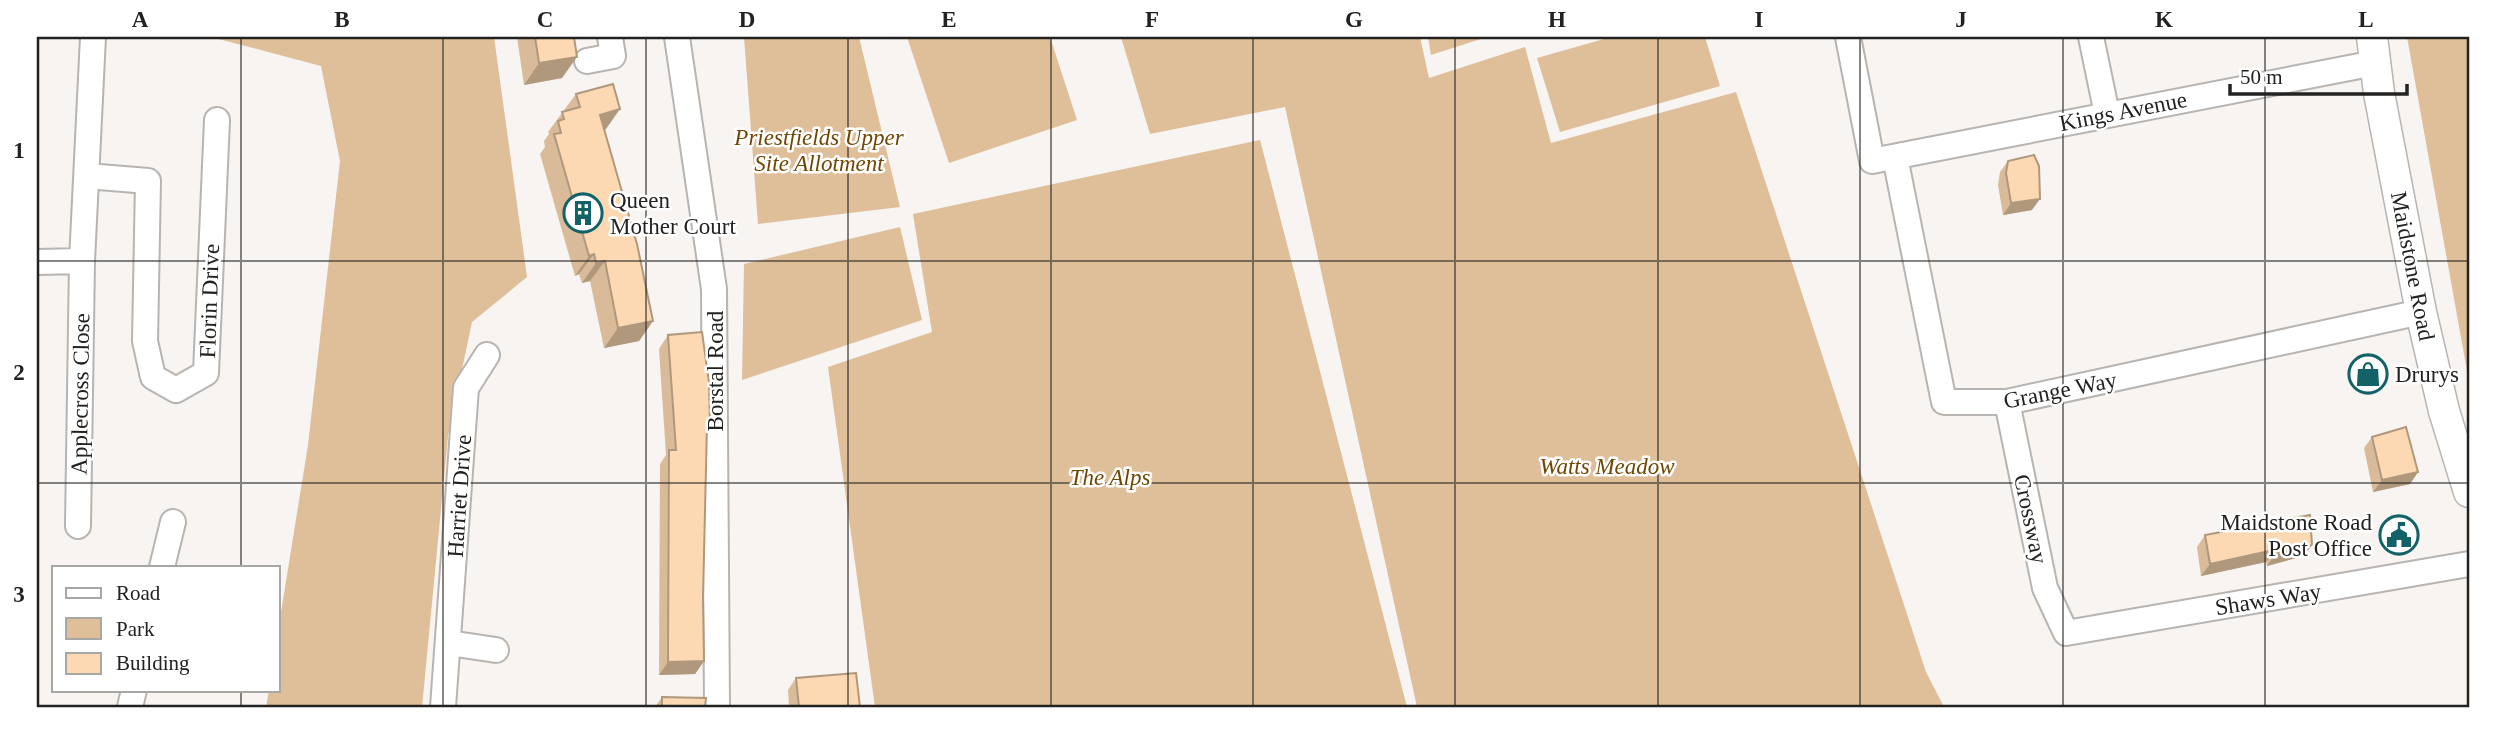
<svg xmlns="http://www.w3.org/2000/svg" width="2506" height="744" viewBox="0 0 2506 744" font-family="Georgia,serif">
  <style>
    .green { fill: #dfbe9a }
    .lines { fill: none; stroke-linecap: round; stroke-linejoin: round }
    .minor-casing { stroke: #b7b4b2; stroke-width: 28 }
    .major-casing { stroke: #b7b4b2; stroke-width: 33 }
    .minor { stroke: #fff; stroke-width: 24 }
    .major { stroke: #fff; stroke-width: 30 }
    .wall { fill: #d9bb9a }
    .shaded-wall { fill: #b0987d }
    .building { fill: #fcd9b3; stroke: #b0987d; stroke-width: 2 }
    .grid { fill: none; stroke: #232221; stroke-width: 2; stroke-opacity: 0.55 }
    .labels { text-anchor: middle; stroke-width: 5; stroke-linejoin: round; paint-order: stroke }
    .street-label { font-size: 23px; fill: #232221; stroke: #fff }
    .park-label { font-size: 23px; font-style: italic; fill: #714602; stroke: #fff }
    .poi-label { font-size: 23px; fill: #232221; stroke: #fff; text-anchor: start }
    .neatline { fill: none; stroke: #232221; stroke-width: 2.5 }
    .grid-label { font-size: 23px; text-anchor: middle; font-weight: bold; fill: #232221 }
  </style>
  <rect width="100%" height="100%" fill="#f7f4f1"/>
  <path class="green" d="M 211,37 L 494,37 L 527,277 L 472,322 L 448,436 L 422,707 L 266,707 L 269,690 L 278,690 L 278,631 L 308,445 L 340,161 L 321,66 Z
    M 744,37 L 859,37 L 900,207 L 758,224 Z
    M 907,37 L 1050,37 L 1077,120 L 949,163 Z
    M 1121,37 L 1420,37 L 1429,78 L 1525,47 L 1551,143 L 1736,92 L 1926,672 L 1944,707 L 1417,707 L 1285,107 L 1150,134 Z
    M 1428,37 L 1487,37 L 1431,55 Z
    M 1611,37 L 1705,37 L 1720,86 L 1560,132 L 1537,58 Z
    M 2407,37 L 2469,37 L 2469,382 Z
    M 1260,140 L 1407,707 L 875,707 L 828,367 L 932,332 L 913,214 Z
    M 900,227 L 922,320 L 742,380 L 744,264 Z"/>
  <g class="lines">
    <g class="minor-casing">
      <path id="minor" d="M 677,37 L 714,289 L 717,707
        M 1848,37 L 1872,161 L 2375,63
        M 2091,37 L 2107,114
        M 587,61 L 613,56 L 610,37
        M 1895,157 L 1944,402 L 2007,402 L 2421,312
        M 87,176 L 148,181 L 145,341 L 153,377 L 176,390 L 206,373 L 217,120
        M 37,262 L 82,261
        M 2007,402 L 2045,588 L 2066,633 L 2469,564
        M 78,526 L 82,261 L 93,37
        M 162,567 L 173,522
        M 449,643 L 496,650
        M 130,707 L 134,690
        M 443,707 L 466,388 L 487,355"/>
    </g>
    <g class="major-casing">
      <path id="major" d="M 2372,37 L 2379,93 L 2421,312 L 2444,411 L 2469,492"/>
    </g>
    <use href="#minor" class="minor"/>
    <use href="#major" class="major"/>
  </g>
  <path class="wall" d="M 517,37 L 574,37 L 562,78 L 524,85 Z
    M 576,94 L 606,129 L 605,130 L 653,321 L 639,341 L 604,348 L 590,281 L 582,283 L 579,274 L 575,276 L 540,154 L 545,147 L 544,141 L 549,134 L 548,132 Z
    M 2008,161 L 2032,210 L 2003,215 L 1998,185 L 2000,172 Z
    M 668,335 L 707,429 L 703,598 L 704,661 L 695,674 L 659,675 L 660,464 L 666,455 L 659,349 Z
    M 2372,437 L 2418,472 L 2410,484 L 2373,492 L 2364,448 Z
    M 2205,535 L 2304,556 L 2267,566 L 2266,562 L 2201,576 L 2197,547 Z
    M 796,678 L 860,707 L 789,707 L 788,690 Z
    M 662,697 L 705,707 L 655,707 Z"/>
  <path class="shaded-wall" d="M 577,57 L 562,78 L 524,85 L 539,63 Z
    M 620,109 L 606,129 L 586,135 L 600,115 Z
    M 2040,199 L 2032,210 L 2003,215 L 2011,203 Z
    M 594,254 L 579,274 L 575,276 L 589,256 Z
    M 605,261 L 590,281 L 582,283 L 596,263 Z
    M 653,321 L 639,341 L 604,348 L 618,328 Z
    M 2418,472 L 2410,484 L 2373,492 L 2382,480 Z
    M 2312,545 L 2304,556 L 2267,566 L 2275,554 Z
    M 2274,550 L 2266,562 L 2201,576 L 2210,564 Z
    M 704,661 L 695,674 L 659,675 L 668,662 Z"/>
  <path class="building" d="M 535,37 L 574,37 L 577,57 L 539,63 Z
    M 613,84 L 620,109 L 600,115 L 637,244 L 653,321 L 618,328 L 605,261 L 596,263 L 594,254 L 589,256 L 554,134 L 561,133 L 558,121 L 564,119 L 562,112 L 580,107 L 576,94 Z
    M 2034,155 L 2039,166 L 2040,199 L 2011,203 L 2006,173 L 2008,161 Z
    M 702,332 L 709,382 L 710,425 L 707,425 L 703,598 L 704,661 L 668,662 L 669,450 L 676,450 L 668,335 Z
    M 2406,427 L 2418,472 L 2382,480 L 2372,437 Z
    M 2310,515 L 2312,545 L 2275,554 L 2274,550 L 2210,564 L 2205,535 Z
    M 856,673 L 860,707 L 799,707 L 796,678 Z
    M 662,697 L 706,698 L 705,707 L 662,707 Z"/>
  <path class="grid" d="M 241,37 L 241,567M 443,37 L 443,707M 646,37 L 646,707M 848,37 L 848,707M 1051,37 L 1051,707M 1253,37 L 1253,707M 1455,37 L 1455,707M 1658,37 L 1658,707M 1860,37 L 1860,707M 2063,37 L 2063,707M 2265,37 L 2265,707M 37,261 L 2469,261M 37,483 L 2469,483M 241,690 L 241,707"/>
  <defs>
    <g id="building-ring" transform="scale(2.0125)"><circle r="9.5" fill="#fff" stroke="#126267" stroke-width="1.5"/><path d="M-4-6H4V6H1V3H-1V6H-4ZM-2.5-4.3h1.7v1.8h-1.7ZM.8-4.3h1.7v1.8H.8ZM-2.5-1h1.7V.8h-1.7ZM.8-1h1.7V.8H.8Z" fill="#126267"/></g>
    <g id="shop-ring" transform="scale(2.0125)"><circle r="9.5" fill="#fff" stroke="#126267" stroke-width="1.5"/><path d="M-5-2.5h2.3a2.7 3.5 0 0 1 5.4 0H5L5.5 6h-11ZM-1.5-2.5h3a1.5 2.3 0 0 0-3 0Z" fill="#126267"/></g>
    <g id="civic-ring" transform="scale(2.0125)"><circle r="9.5" fill="#fff" stroke="#126267" stroke-width="1.5"/><path d="M-.6-6.5H3V-4.5H.6V-3L4-1V1h2V6H-6V1h2V-1L-.6-3ZM-1.2 2.5V6h2.4V2.5Z" fill="#126267"/></g>
  </defs>
  <g fill-rule="evenodd">
    <use href="#building-ring" x="583" y="213"/>
    <use href="#shop-ring" x="2368" y="374"/>
    <use href="#civic-ring" x="2399" y="535"/>
  </g>
  <g class="labels">
    <g class="street-label">
      <text transform="translate(2123 111) rotate(-11)" y="8">Kings Avenue</text>
      <text transform="translate(2413 266) rotate(79)" y="8">Maidstone Road</text>
      <text transform="translate(209 301) rotate(-88)" y="8">Florin Drive</text>
      <text transform="translate(715 371) rotate(-90)" y="8">Borstal Road</text>
      <text transform="translate(2060 390) rotate(-11)" y="8">Grange Way</text>
      <text transform="translate(80 394) rotate(-89)" y="8">Applecross Close</text>
      <text transform="translate(459 496) rotate(-86)" y="8">Harriet Drive</text>
      <text transform="translate(2031 519) rotate(78)" y="8">Crossway</text>
      <text transform="translate(2268 599) rotate(-9)" y="8">Shaws Way</text>
    </g>
    <g class="park-label">
      <text x="819" y="145">Priestfields Upper<tspan x="819" dy="26">Site Allotment</tspan></text>
      <text x="1607" y="474">Watts Meadow</text>
      <text x="1110" y="485">The Alps</text>
    </g>
    <g class="poi-label">
      <text x="610" y="208">Queen<tspan x="610" dy="26">Mother Court</tspan></text>
      <text x="2395" y="382">Drurys</text>
      <text x="2372" y="530" text-anchor="end">Maidstone Road<tspan x="2372" dy="26">Post Office</tspan></text>
    </g>
  </g>
  <rect width="2506" height="744" fill="none" stroke="#ffffff" stroke-width="77"/>
  <rect x="52" y="566" width="228" height="126" fill="#ffffff" stroke="#a7a7a6" stroke-width="2"/>
  <rect x="66" y="588" width="35" height="10" fill="#ffffff" stroke="#a7a7a6" stroke-width="2"/>
  <text x="116" y="600" font-size="21" fill="#232221">Road</text>
  <rect x="66" y="618" width="35" height="21" fill="#dfbe9a" stroke="#a7a7a6" stroke-width="2"/>
  <text x="116" y="636" font-size="21" fill="#232221">Park</text>
  <rect x="66" y="653" width="35" height="21" fill="#fcd9b3" stroke="#a7a7a6" stroke-width="2"/>
  <text x="116" y="670" font-size="21" fill="#232221">Building</text>
  <path d="M2230 84v10h177v-10" fill="none" stroke="#232221" stroke-width="3.5"/>
  <text x="2240" y="84" font-size="21" fill="#232221" stroke="#ffffff" stroke-width="5" paint-order="stroke">50 m</text>
  <rect x="38" y="38" width="2430" height="668" class="neatline"/>
  <g class="grid-label">
    <text x="140" y="27">A</text>
    <text x="342" y="27">B</text>
    <text x="545" y="27">C</text>
    <text x="747" y="27">D</text>
    <text x="949" y="27">E</text>
    <text x="1152" y="27">F</text>
    <text x="1354" y="27">G</text>
    <text x="1557" y="27">H</text>
    <text x="1759" y="27">I</text>
    <text x="1961" y="27">J</text>
    <text x="2164" y="27">K</text>
    <text x="2366" y="27">L</text>
    <text x="19" y="158">1</text>
    <text x="19" y="380">2</text>
    <text x="19" y="602">3</text>
  </g>
</svg>
